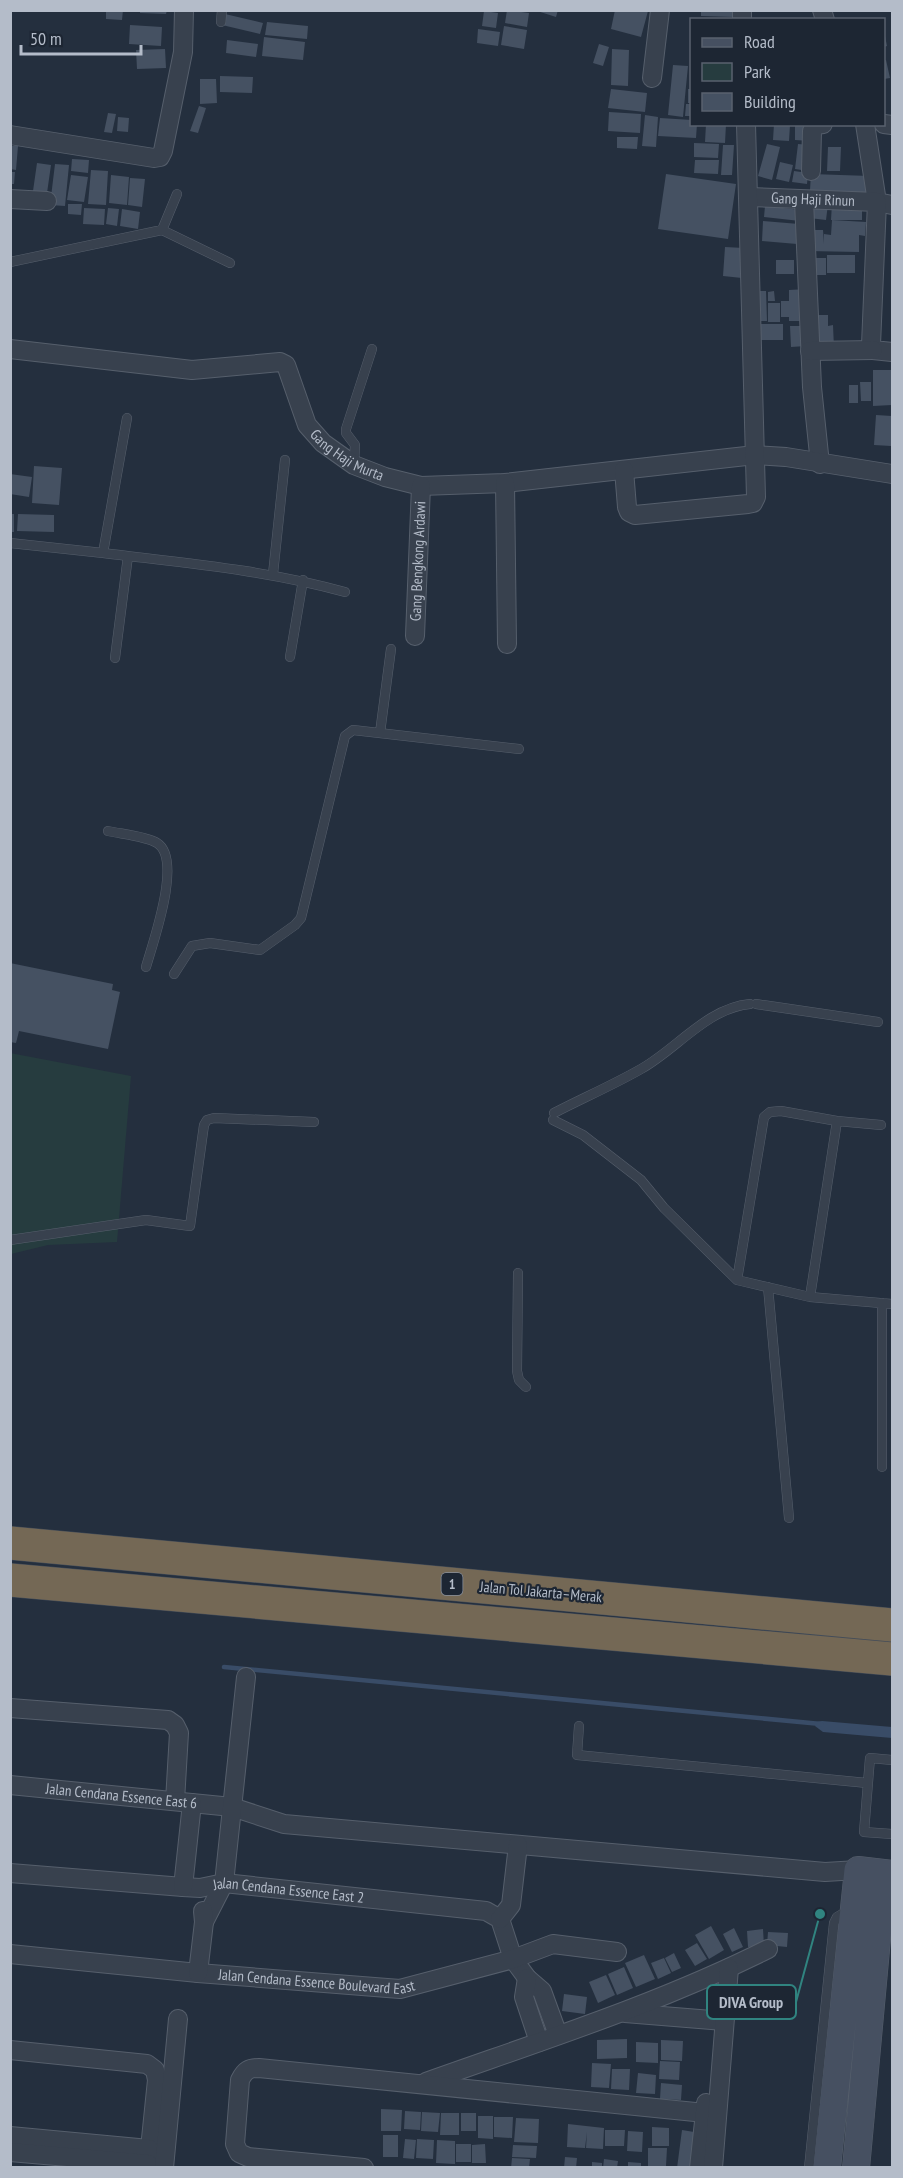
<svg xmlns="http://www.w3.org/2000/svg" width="903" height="2178" viewBox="0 0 903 2178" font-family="'PT Sans Narrow',sans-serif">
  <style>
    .green { fill: #263c3f }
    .water { fill: #394c67 }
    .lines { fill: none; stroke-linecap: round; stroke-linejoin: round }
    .stream { stroke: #394c67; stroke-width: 4.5 }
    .building { fill: #455162 }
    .lane-casing { stroke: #565f6c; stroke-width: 10 }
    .street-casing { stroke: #565f6c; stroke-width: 20 }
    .secondary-casing { stroke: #565f6c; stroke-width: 28 }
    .highway-casing { stroke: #434c59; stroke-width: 34 }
    .lane { stroke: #38414e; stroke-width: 9 }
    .street { stroke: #38414e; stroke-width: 18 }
    .secondary { stroke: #465061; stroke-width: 27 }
    .highway { stroke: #746855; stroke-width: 33 }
    .labels { text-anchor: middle; stroke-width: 4.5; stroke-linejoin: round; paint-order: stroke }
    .shield { fill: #1d2633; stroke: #878f9c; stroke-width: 1.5 }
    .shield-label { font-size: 14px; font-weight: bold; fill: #b4bcc9 }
    .street-label { font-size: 15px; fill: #b4bcc9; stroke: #1d2633 }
    .leader { fill: none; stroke: #308480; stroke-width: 2 }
    .callout-dot { fill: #308480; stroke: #1d2633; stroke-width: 2 }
    .callout { fill: #1d2633; stroke: #308480; stroke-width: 2 }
    .callout-label { font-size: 16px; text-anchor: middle; font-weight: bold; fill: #b4bcc9 }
  </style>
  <rect width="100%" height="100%" fill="#242f3e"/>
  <path class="green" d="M 10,1053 L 131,1076 L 117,1242 L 48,1245 L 11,1254 Z"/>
  <path class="water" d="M 822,1721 L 892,1727 L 892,1738 L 823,1732 L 815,1726 L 816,1722 Z"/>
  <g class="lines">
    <path class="stream" d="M 224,1667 L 821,1724"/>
  </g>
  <path class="building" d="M 106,10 L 123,10 L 122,20 L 106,19 Z
    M 140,10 L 167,10 L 166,14 L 140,13 Z
    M 507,10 L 529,13 L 527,27 L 505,23 Z
    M 534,10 L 558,10 L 556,17 Z
    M 615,10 L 648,11 L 641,37 L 611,29 Z
    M 701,10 L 734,10 L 734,17 L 701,16 Z
    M 484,11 L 498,13 L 496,28 L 482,26 Z
    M 225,14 L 263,23 L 260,34 L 222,25 Z
    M 267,22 L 308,26 L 307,39 L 265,35 Z
    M 130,25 L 162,27 L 161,46 L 129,44 Z
    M 504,26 L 527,30 L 524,49 L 501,45 Z
    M 478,29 L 500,32 L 498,46 L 477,43 Z
    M 884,31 L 887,46 L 884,47 Z
    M 264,37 L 305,42 L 303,60 L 262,56 Z
    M 227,40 L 258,44 L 256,57 L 226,53 Z
    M 599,44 L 609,47 L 603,66 L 593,63 Z
    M 165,49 L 166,68 L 137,69 L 136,50 Z
    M 612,49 L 629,50 L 628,86 L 611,85 Z
    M 884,60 L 886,60 L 890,78 L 884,79 Z
    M 673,65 L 688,66 L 683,117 L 668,115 Z
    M 220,76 L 253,77 L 252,93 L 220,92 Z
    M 200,79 L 216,79 L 217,103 L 200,104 Z
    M 611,89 L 647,93 L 645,112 L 608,108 Z
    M 688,89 L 692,89 L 692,103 L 688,103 Z
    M 686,104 L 692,104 L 692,116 L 685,116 Z
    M 199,106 L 206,108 L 198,133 L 190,131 Z
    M 609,112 L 641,114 L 640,133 L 608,131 Z
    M 108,113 L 116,114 L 112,133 L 104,132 Z
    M 645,115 L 658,117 L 656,147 L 642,146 Z
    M 118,117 L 129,118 L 128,132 L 117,131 Z
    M 660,118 L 692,120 L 692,124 L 697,124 L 696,138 L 658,136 Z
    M 706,124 L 726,124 L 725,143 L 705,142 Z
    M 774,124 L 790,125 L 789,141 L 773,140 Z
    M 795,124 L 811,124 L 810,141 L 795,140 Z
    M 617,137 L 638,137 L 637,149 L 617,148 Z
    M 694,143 L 719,144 L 718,158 L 694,157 Z
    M 767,144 L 780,147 L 772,180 L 758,176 Z
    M 798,144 L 811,145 L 808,171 L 795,169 Z
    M 723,145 L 734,145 L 732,175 L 721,175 Z
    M 10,146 L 18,146 L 16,170 L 10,169 Z
    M 828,147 L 841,147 L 840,171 L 827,171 Z
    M 72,159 L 89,160 L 88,173 L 71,171 Z
    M 695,160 L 719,160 L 718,174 L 694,173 Z
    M 780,162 L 793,165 L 789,182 L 776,179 Z
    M 37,163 L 51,165 L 47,193 L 33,191 Z
    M 55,164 L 69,165 L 65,206 L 50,205 Z
    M 91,170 L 108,171 L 106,205 L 88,204 Z
    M 794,171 L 808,173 L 807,184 L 792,182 Z
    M 10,172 L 15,172 L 14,184 L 10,184 Z
    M 666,174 L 736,184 L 728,239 L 658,229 Z
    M 811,174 L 870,176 L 869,193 L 810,190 Z
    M 71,175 L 88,177 L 84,202 L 67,200 Z
    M 111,175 L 129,177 L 127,205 L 109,203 Z
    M 130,178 L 145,179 L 142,207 L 128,205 Z
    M 811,202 L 828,204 L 826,220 L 809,218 Z
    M 832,203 L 862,203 L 862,220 L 831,220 Z
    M 68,204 L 82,204 L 81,215 L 68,214 Z
    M 765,206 L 801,210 L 800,221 L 764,217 Z
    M 84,208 L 105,209 L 104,225 L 83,224 Z
    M 108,208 L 119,209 L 117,226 L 106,224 Z
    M 122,209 L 140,212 L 138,229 L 120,226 Z
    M 832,220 L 866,222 L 865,236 L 859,235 L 859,252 L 807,251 L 807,230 L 823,230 L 824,244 L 824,234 L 831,235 Z
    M 763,221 L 799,224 L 797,244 L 762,241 Z
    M 725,247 L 744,248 L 742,278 L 723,276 Z
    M 827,255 L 855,255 L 855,273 L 827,273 Z
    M 808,258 L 826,258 L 826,275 L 809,275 Z
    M 776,260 L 794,260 L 794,274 L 776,274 Z
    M 807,289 L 808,321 L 789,321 L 789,317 L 781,317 L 781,301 L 789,301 L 789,290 Z
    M 756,291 L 766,291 L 767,321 L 758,321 Z
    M 774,291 L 775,301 L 768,301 L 768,292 Z
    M 768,303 L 780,303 L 780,322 L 768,322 Z
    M 812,315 L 828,315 L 828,326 L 833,325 L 834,348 L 816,348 Z
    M 758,324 L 783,324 L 783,340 L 759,340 Z
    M 790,326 L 805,326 L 806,346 L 791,347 Z
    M 873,370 L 892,370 L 892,405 L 873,406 Z
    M 860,382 L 871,382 L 871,401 L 861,401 Z
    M 849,385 L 858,385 L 858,403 L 849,403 Z
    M 876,415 L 892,416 L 891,446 L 874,445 Z
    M 34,466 L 62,468 L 59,505 L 32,503 Z
    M 10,474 L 32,477 L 29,497 L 10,494 Z
    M 10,514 L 14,514 L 14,532 L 10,532 Z
    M 18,514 L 54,515 L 54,532 L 17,531 Z
    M 10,963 L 113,984 L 112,990 L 120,992 L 108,1049 L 19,1031 L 16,1043 L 10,1042 Z
    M 711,1926 L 724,1950 L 709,1959 L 695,1935 Z
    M 734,1928 L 743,1947 L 732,1952 L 723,1934 Z
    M 763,1929 L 764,1946 L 748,1947 L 747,1931 Z
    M 768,1932 L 788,1933 L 787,1947 L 767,1945 Z
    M 697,1943 L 707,1959 L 695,1966 L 685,1950 Z
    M 674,1953 L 681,1968 L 672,1972 L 665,1958 Z
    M 644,1955 L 655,1979 L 636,1987 L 625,1963 Z
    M 664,1958 L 671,1973 L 658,1979 L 651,1963 Z
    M 624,1967 L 633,1988 L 617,1995 L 608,1974 Z
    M 606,1975 L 615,1995 L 598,2003 L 589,1982 Z
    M 564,1994 L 587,1997 L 585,2014 L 562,2011 Z
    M 627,2039 L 627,2058 L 597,2059 L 597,2040 Z
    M 661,2040 L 683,2041 L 682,2061 L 661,2060 Z
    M 636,2042 L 658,2043 L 658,2063 L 636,2062 Z
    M 660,2061 L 680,2062 L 679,2080 L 659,2079 Z
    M 592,2063 L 611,2064 L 609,2088 L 591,2087 Z
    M 612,2069 L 630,2069 L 629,2090 L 611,2089 Z
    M 638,2073 L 656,2075 L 655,2094 L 636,2093 Z
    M 661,2083 L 682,2085 L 681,2100 L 660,2099 Z
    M 381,2109 L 402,2110 L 401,2131 L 381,2131 Z
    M 405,2111 L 421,2112 L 420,2130 L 404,2129 Z
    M 422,2112 L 440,2113 L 438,2132 L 421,2131 Z
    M 441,2113 L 459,2113 L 459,2135 L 440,2135 Z
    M 461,2113 L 476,2113 L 476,2131 L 461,2131 Z
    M 478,2116 L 493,2116 L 493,2139 L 478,2138 Z
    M 494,2117 L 513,2117 L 512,2138 L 494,2137 Z
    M 516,2118 L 539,2119 L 538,2143 L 514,2142 Z
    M 568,2124 L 604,2128 L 603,2149 L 586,2148 L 587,2132 L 585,2148 L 567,2147 Z
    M 652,2127 L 669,2128 L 669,2146 L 652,2146 Z
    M 605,2130 L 625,2130 L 624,2146 L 605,2146 Z
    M 682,2130 L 694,2132 L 690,2168 L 677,2168 Z
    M 628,2131 L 643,2132 L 642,2152 L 627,2151 Z
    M 383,2135 L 398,2135 L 398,2157 L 383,2157 Z
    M 405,2139 L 416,2140 L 414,2159 L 403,2158 Z
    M 417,2139 L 434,2140 L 433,2159 L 416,2158 Z
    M 437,2140 L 455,2141 L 455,2164 L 436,2163 Z
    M 456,2144 L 471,2144 L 471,2162 L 456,2162 Z
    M 485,2144 L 486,2163 L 472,2163 L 472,2145 Z
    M 513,2145 L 537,2146 L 536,2158 L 512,2157 Z
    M 648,2148 L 667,2148 L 666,2166 L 648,2166 Z
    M 565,2157 L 577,2158 L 576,2168 L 564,2168 Z
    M 512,2158 L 530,2159 L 529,2168 L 511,2168 Z
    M 604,2159 L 618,2161 L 617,2168 L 603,2168 Z
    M 592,2162 L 602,2163 L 602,2168 L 592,2168 Z
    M 628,2162 L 641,2163 L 641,2168 L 628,2168 Z"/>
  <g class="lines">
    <g class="lane-casing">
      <path id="lane" d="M 221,22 L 222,10
        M 162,230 L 230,263
        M 10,262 L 162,230 L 177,194
        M 354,465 L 355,445 L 346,433 L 346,429 L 372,349
        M 10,543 L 103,553 L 127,418
        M 103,553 C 184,563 266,570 345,592
        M 273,574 L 285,460
        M 290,657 L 303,580
        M 115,658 L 128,556
        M 380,733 L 391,649
        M 108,831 C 121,834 146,836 157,843 C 183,859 153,942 146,967
        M 174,974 L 192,946 L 210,943 L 260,950 L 295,925 L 301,918 L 345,736 L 353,730 L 519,749
        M 756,1004 L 878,1022
        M 554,1113 C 583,1098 613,1085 641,1069 C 677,1049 707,1008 750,1004
        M 553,1120 L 583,1135 L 641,1180 L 664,1208 L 737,1280 L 810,1297 L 892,1304
        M 10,1240 L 146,1220 L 190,1226 L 204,1125 L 207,1120 L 214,1118 L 314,1122
        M 518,1273 L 517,1371 L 519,1380 L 526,1387
        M 737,1280 L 764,1117 L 770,1112 L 781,1111 L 837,1121 L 881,1125
        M 768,1287 L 789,1518
        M 810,1297 L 837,1121
        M 882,1303 L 882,1467
        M 579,1726 L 577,1755 L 867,1783
        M 892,1760 L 870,1758 L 864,1832 L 892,1834
        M 809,2168 L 834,1923 L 837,1917 L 851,1909"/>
    </g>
    <g class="street-casing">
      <g id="street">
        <path d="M 742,10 L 742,20"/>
        <path d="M 822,10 L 825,20"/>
        <path d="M 652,78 L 660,10"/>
        <path d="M 865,124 L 877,202 L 892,205"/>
        <path d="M 884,124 L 892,125"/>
        <path d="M 10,135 L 154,158 L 160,157 L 163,151 L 183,52 L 184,10"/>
        <path d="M 811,171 L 812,131 L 816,125 L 823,124"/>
        <path id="s1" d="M 749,197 L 877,202 L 871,345 L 873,350 L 892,352"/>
        <path d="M 10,199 L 47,201"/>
        <path d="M 804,200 L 812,387 L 820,464"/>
        <path id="s2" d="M 10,349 L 192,370 L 280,362 L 286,365 L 307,425 L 323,443 L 354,465 L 385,477 L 421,486 L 505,483 L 755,455 L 786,457 L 892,474"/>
        <path d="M 810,351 L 873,350"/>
        <path d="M 624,470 L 627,507 L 629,512 L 635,515 L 748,504 L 753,503 L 756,497 L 746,124"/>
        <path d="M 505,483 L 507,644"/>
        <path id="s3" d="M 415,636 L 421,486"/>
        <path d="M 10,1708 L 168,1720 L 175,1725 L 179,1733 L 175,1801"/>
        <path id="s4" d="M 10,1785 L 232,1807 L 284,1824 L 825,1872 L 858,1870"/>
        <path id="s5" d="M 10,1873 L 183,1887 L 200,1888 L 224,1883 L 486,1911 L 500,1919 L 513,1959 L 527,1978 L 542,1991 L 558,2035"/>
        <path d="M 183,1887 L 192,1803"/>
        <path d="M 500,1919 L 511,1905 L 518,1845"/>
        <path d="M 204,1922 L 224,1883 L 246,1677"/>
        <path id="s6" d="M 10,1954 L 198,1973 L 400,1989 L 513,1959 L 553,1944 L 617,1952"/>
        <path d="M 198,1973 L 204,1922 L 203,1911"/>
        <path d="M 527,1978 L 524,1997 L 539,2042"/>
        <path d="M 625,2013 L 724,2021"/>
        <path d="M 10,2050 L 147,2064 L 155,2070 L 157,2080 L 148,2168"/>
        <path d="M 426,2082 C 541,2041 658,2004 768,1949"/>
        <path d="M 10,2136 L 149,2149"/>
        <path d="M 10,2152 L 148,2164"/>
        <path d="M 164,2168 L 178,2019"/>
        <path d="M 364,2168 L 248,2157 L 239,2153 L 235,2144 L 240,2080 C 245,2070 249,2068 259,2068 L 705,2113"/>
        <path d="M 699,2168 L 706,2103"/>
        <path d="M 713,2168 L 729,1968"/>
      </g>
    </g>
    <g class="secondary-casing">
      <path id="secondary" d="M 827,2168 L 858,1870 L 892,1874
        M 856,2168 L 883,1873"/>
    </g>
    <g class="highway-casing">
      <path id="highway" d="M 10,1543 L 892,1625
        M 10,1580 L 892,1659"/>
    </g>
    <use href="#lane" class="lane"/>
    <use href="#street" class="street"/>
    <use href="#secondary" class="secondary"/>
    <use href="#highway" class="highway"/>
  </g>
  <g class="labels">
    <rect class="shield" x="441.5" y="1573" width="21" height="22" rx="4.5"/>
    <g class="shield-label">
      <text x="452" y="1589">1</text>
    </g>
    <g class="street-label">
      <text dy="5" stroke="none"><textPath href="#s1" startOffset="64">Gang Haji Rinun</textPath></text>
      <text dy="5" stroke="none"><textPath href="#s2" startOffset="393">Gang Haji Murta</textPath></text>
      <text dy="5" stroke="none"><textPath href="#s3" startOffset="75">Gang Bengkong Ardawi</textPath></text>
      <text transform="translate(541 1592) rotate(5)" y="5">Jalan Tol Jakarta–Merak</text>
      <text dy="5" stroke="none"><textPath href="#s4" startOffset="112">Jalan Cendana Essence East 6</textPath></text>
      <text dy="5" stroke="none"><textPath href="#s5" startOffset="280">Jalan Cendana Essence East 2</textPath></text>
      <text dy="5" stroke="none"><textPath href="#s6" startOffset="308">Jalan Cendana Essence Boulevard East</textPath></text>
    </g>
  </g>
  <path class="leader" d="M820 1914L796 2002"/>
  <circle class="callout-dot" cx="820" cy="1914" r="6"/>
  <rect class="callout" x="707" y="1985" width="89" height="34" rx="6"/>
  <g class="callout-label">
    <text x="751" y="2008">DIVA Group</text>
  </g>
  <rect width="903" height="2178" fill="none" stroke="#b4bcc9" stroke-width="24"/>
  <rect x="690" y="18" width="195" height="108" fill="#1d2633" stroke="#59626f" stroke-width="1.5"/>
  <rect x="702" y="38" width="30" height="9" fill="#465061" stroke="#59626f" stroke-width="1.5"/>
  <text x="744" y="48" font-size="18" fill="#b4bcc9">Road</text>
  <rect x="702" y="63" width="30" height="18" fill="#263c3f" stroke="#59626f" stroke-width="1.5"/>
  <text x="744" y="78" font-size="18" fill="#b4bcc9">Park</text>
  <rect x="702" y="93" width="30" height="18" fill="#455162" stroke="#59626f" stroke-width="1.5"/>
  <text x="744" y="108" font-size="18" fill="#b4bcc9">Building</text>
  <path d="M21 45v9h120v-9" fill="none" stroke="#b4bcc9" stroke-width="3"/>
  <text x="30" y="45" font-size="18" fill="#b4bcc9" stroke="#1d2633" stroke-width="4.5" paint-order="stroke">50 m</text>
</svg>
